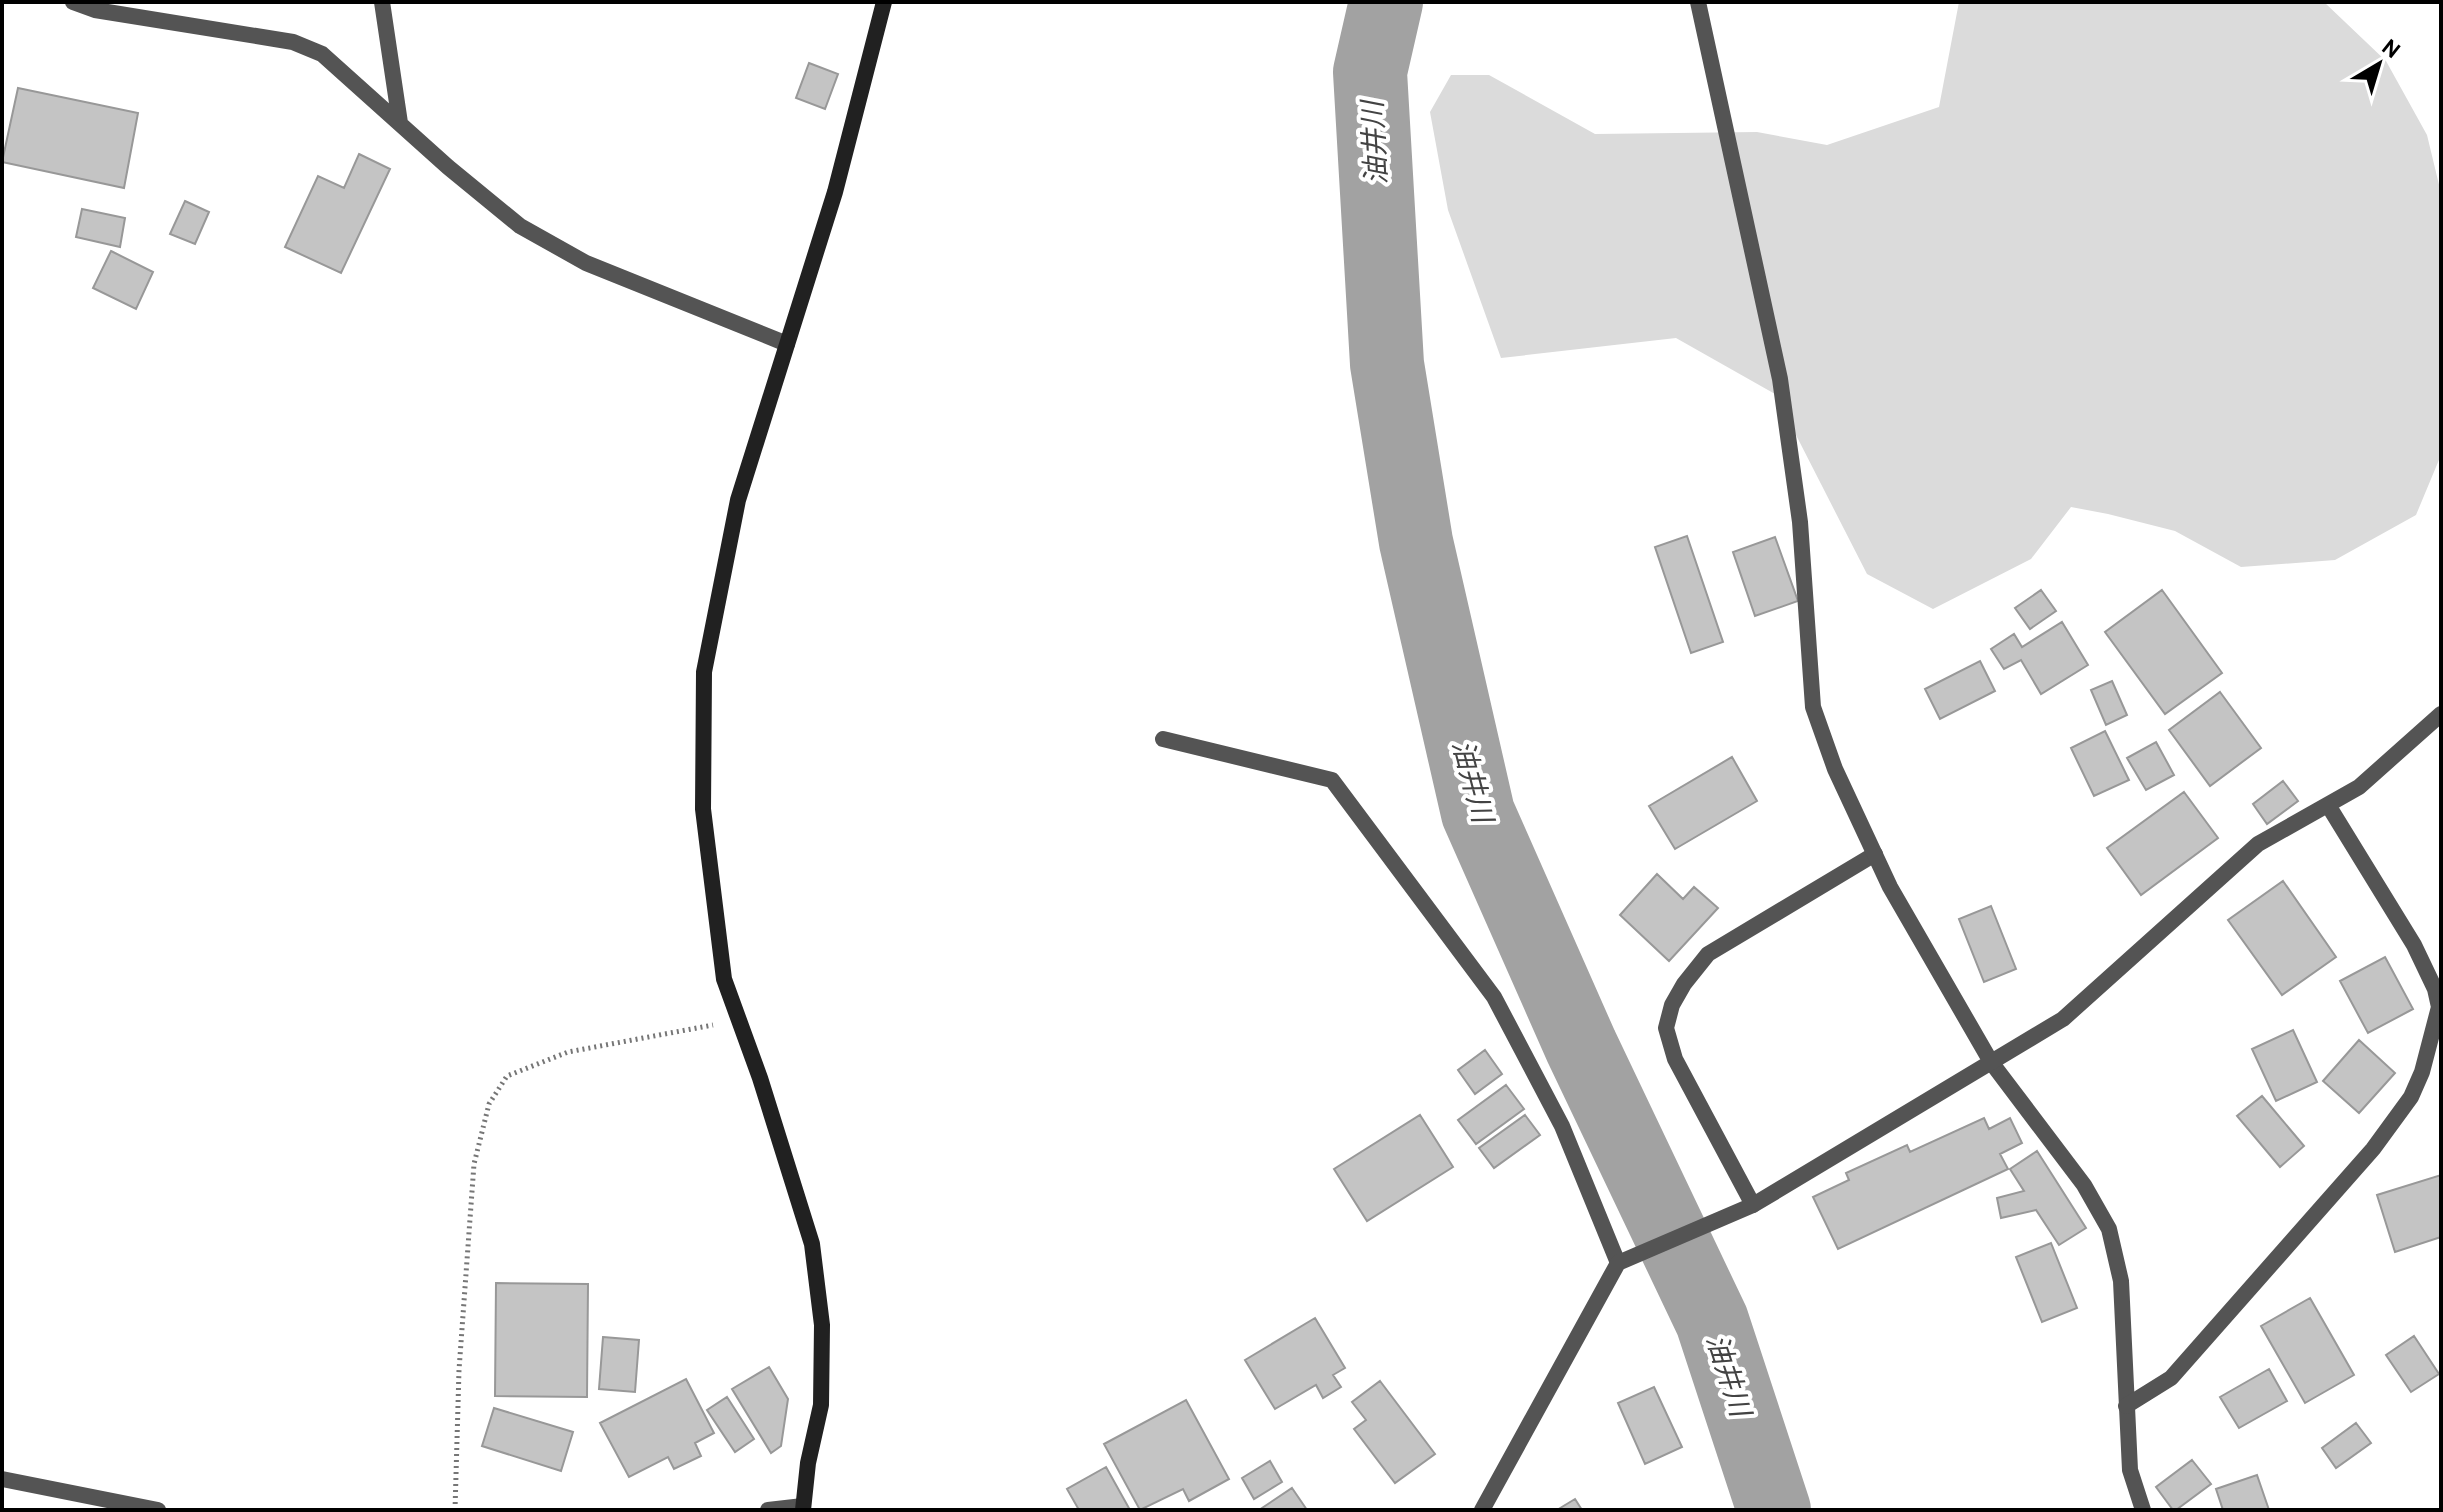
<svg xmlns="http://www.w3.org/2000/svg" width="2443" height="1512" viewBox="0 0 2443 1512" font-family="Overpass,'Noto Sans JP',sans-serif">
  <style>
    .green { fill: #dbdbdb }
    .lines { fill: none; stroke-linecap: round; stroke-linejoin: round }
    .river { stroke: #a2a2a2; stroke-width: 74 }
    .building { fill: #c4c4c4; stroke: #989898; stroke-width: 2 }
    .path { stroke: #767676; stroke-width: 5; stroke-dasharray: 2 4; stroke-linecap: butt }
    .lane { stroke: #545454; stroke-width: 16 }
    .street { stroke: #545454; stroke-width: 16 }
    .secondary { stroke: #212121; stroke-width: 16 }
    .labels { text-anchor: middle; stroke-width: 8; stroke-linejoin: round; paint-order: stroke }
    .water-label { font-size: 28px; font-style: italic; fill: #434343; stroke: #fff }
  </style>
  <rect width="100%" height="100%" fill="#fff"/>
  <path class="green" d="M 1959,2 L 2324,2 L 2386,61 L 2427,135 L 2441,193 L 2441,455 L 2416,515 L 2335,560 L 2241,567 L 2175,531 L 2108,514 L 2071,507 L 2031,559 L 1933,609 L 1867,574 L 1775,394 L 1676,338 L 1501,358 L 1448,210 L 1430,112 L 1451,75 L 1489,75 L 1595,134 L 1757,132 L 1827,145 L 1939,107 Z"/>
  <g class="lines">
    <path class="river" d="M 1386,2 L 1370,72 L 1387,364 L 1416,542 L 1478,813 L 1581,1046 L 1712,1321 L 1774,1510"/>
  </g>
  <path class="building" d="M 809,63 L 838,74 L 825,109 L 796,98 Z
    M 18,88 L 138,113 L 124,188 L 2,162 Z
    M 359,154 L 390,169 L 341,273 L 285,247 L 318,176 L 344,188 Z
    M 185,201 L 209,212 L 195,244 L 170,234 Z
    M 82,209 L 125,218 L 120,247 L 76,237 Z
    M 111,251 L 153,272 L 136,309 L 93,288 Z
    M 1687,536 L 1723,642 L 1691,653 L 1655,547 Z
    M 1775,537 L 1798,601 L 1755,616 L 1733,552 Z
    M 2041,590 L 2056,611 L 2030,629 L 2015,608 Z
    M 2162,590 L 2222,673 L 2165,714 L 2105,632 Z
    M 2062,622 L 2088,665 L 2041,694 L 2021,660 L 2004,669 L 1991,649 L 2014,634 L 2022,647 Z
    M 1980,661 L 1995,691 L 1940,719 L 1925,689 Z
    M 2112,681 L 2127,715 L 2106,725 L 2091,690 Z
    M 2220,692 L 2261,748 L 2210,786 L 2169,730 Z
    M 2105,731 L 2129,780 L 2094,796 L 2071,748 Z
    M 2156,742 L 2174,775 L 2146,790 L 2127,758 Z
    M 1732,757 L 1757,801 L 1675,849 L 1649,806 Z
    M 2283,781 L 2298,801 L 2267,824 L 2253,804 Z
    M 2184,792 L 2218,838 L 2141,895 L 2107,848 Z
    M 1657,874 L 1683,899 L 1694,887 L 1718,908 L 1669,961 L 1620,915 Z
    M 2283,881 L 2336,957 L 2282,995 L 2228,920 Z
    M 1991,906 L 2016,969 L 1984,982 L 1959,919 Z
    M 2385,957 L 2413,1009 L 2368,1033 L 2340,981 Z
    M 2293,1030 L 2317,1082 L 2276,1101 L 2252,1049 Z
    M 2359,1040 L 2395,1073 L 2359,1113 L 2323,1081 Z
    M 1485,1050 L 1502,1074 L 1475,1094 L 1458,1070 Z
    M 1506,1085 L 1524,1109 L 1476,1144 L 1458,1120 Z
    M 2262,1096 L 2304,1146 L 2280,1167 L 2237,1116 Z
    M 1420,1115 L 1453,1167 L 1367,1221 L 1334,1169 Z
    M 1525,1115 L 1540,1135 L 1494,1168 L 1479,1148 Z
    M 1984,1118 L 1989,1129 L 2010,1118 L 2022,1143 L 2000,1154 L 2008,1169 L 1838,1249 L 1813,1197 L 1849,1180 L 1846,1173 L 1907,1145 L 1910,1152 Z
    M 2037,1151 L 2086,1228 L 2059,1245 L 2036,1210 L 2001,1218 L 1997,1198 L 2024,1191 L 2010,1169 Z
    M 2441,1175 L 2441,1237 L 2395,1252 L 2377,1195 Z
    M 2051,1243 L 2077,1308 L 2042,1322 L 2016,1257 Z
    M 496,1283 L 588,1284 L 587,1397 L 495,1396 Z
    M 2310,1298 L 2354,1375 L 2305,1403 L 2261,1326 Z
    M 1315,1318 L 1345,1368 L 1333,1375 L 1341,1387 L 1323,1398 L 1316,1385 L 1275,1409 L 1245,1360 Z
    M 2414,1336 L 2439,1374 L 2411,1392 L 2386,1355 Z
    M 603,1337 L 639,1340 L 635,1392 L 599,1389 Z
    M 769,1367 L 788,1399 L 781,1446 L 771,1453 L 732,1389 Z
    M 2269,1369 L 2287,1401 L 2239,1428 L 2220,1397 Z
    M 686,1379 L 714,1433 L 695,1443 L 701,1456 L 674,1469 L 668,1457 L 629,1477 L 600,1423 Z
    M 1380,1381 L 1435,1454 L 1395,1483 L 1354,1429 L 1366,1420 L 1352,1402 Z
    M 1654,1387 L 1682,1447 L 1645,1464 L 1618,1403 Z
    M 727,1397 L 754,1439 L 735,1452 L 707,1410 Z
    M 1186,1400 L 1229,1479 L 1189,1501 L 1183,1489 L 1140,1510 L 1104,1444 Z
    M 494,1408 L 573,1432 L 561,1471 L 482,1446 Z
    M 2356,1423 L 2371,1443 L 2336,1468 L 2322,1448 Z
    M 2192,1460 L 2211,1484 L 2176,1510 L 2173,1510 L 2156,1487 Z
    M 1270,1461 L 1282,1482 L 1254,1499 L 1242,1478 Z
    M 1106,1467 L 1130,1510 L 1079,1510 L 1067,1489 Z
    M 2257,1475 L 2269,1510 L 2223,1510 L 2216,1489 Z
    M 1292,1488 L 1307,1510 L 1259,1510 Z
    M 1575,1499 L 1582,1510 L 1557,1510 Z"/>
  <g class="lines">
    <path class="path" d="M 455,1510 L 459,1370 L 474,1164 L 489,1104 L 507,1076 L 568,1052 L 713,1025"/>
    <path class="lane" d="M 1163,739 L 1332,780 L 1494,997 L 1562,1126 L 1618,1263
      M 1991,1062 L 2084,1185 L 2109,1229 L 2121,1281 L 2130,1470 L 2143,1510
      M 1753,1205 L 1675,1059 L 1666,1028 L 1672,1005 L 1684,984 L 1708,954 L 1875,854
      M 2,1479 L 158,1510"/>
    <path class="street" d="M 73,2 L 95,10 L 293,42 L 322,54 L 448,167 L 520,226 L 586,263 L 787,344
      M 382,2 L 400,123
      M 1698,2 L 1780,379 L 1800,522 L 1813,707 L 1835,769 L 1890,887 L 1991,1062
      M 2126,1406 L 2171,1378 L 2373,1149 L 2411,1097 L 2422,1072 L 2439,1007 L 2435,989 L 2414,945 L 2328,805
      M 768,1510 L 803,1506
      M 1482,1510 L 1618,1263 L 1753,1205 L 2063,1019 L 2258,844 L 2359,787 L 2441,714"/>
    <path class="secondary" d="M 803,1510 L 808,1463 L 821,1405 L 822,1325 L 812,1244 L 760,1078 L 724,979 L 703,809 L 704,672 L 738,500 L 835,192 L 884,2"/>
  </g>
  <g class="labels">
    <g class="water-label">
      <text transform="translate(1374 143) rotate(-93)" y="10">油井川</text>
      <text transform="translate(1473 781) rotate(75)" y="10">油井川</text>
      <text transform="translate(1729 1375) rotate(72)" y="10">油井川</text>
    </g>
  </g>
  <rect width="2443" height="1512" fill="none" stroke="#000000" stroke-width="8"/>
  <g transform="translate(2379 64) rotate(38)" stroke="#ffffff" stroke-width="6" paint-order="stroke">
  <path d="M0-6L14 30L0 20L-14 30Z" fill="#000000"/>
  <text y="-12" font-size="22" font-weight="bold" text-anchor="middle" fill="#000000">N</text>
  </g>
</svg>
